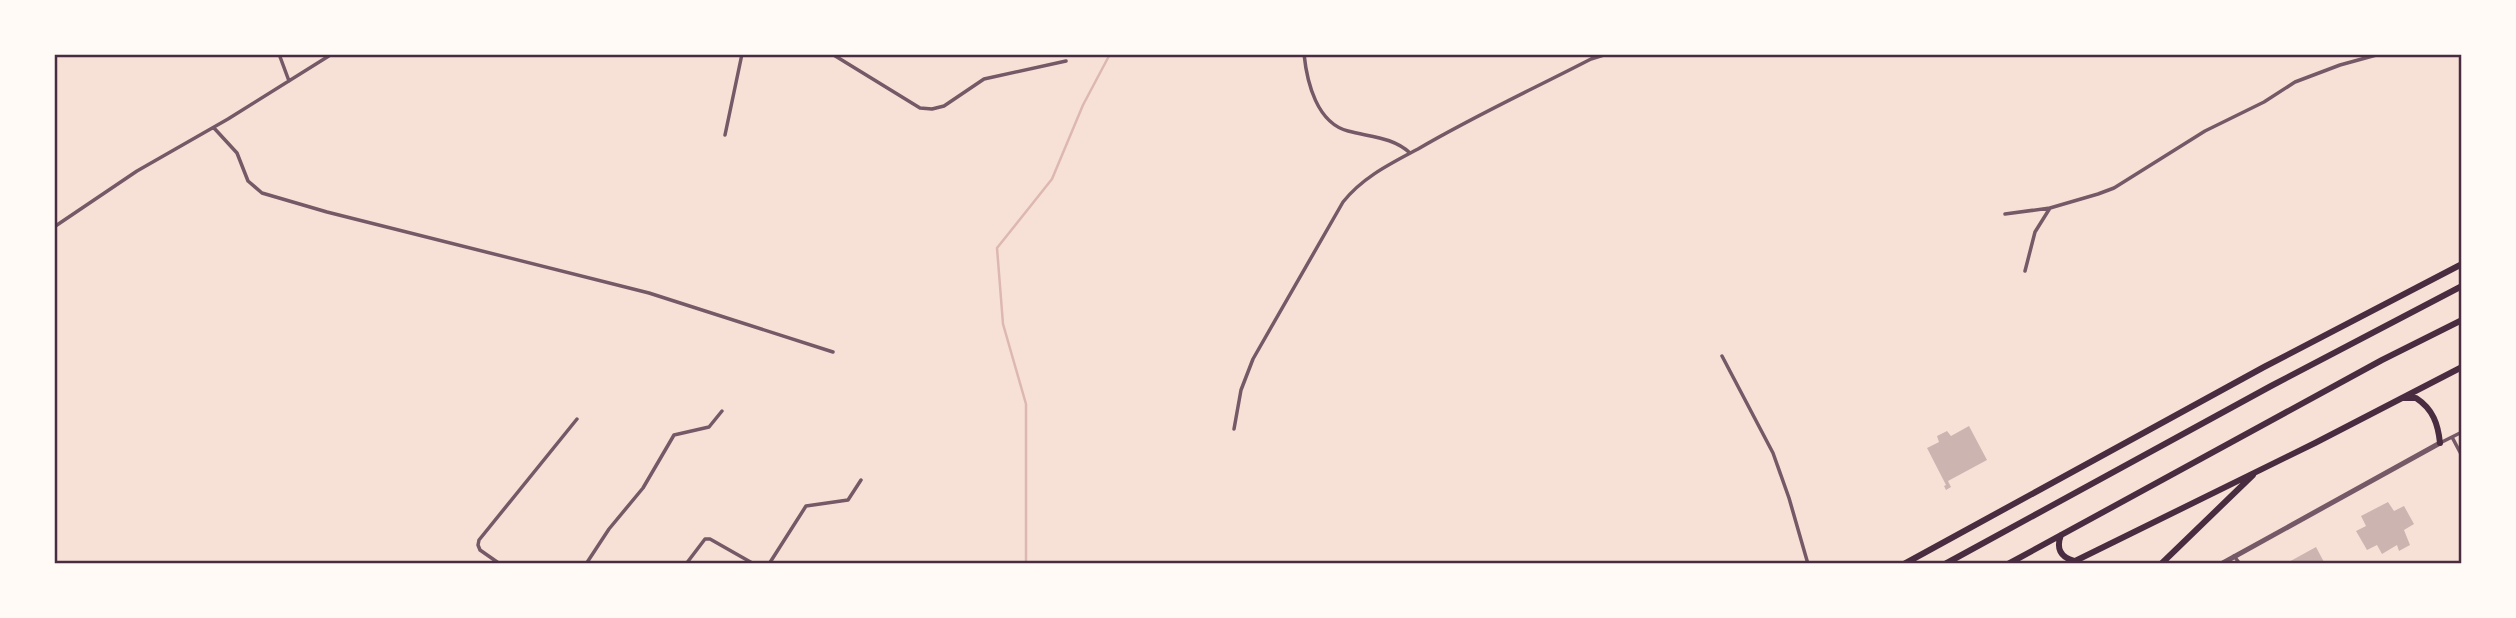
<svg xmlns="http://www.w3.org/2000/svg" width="2516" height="618" viewBox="0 0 2516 618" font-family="'Roboto Condensed',sans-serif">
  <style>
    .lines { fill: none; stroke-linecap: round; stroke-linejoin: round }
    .stream { stroke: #dcb8b0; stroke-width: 2.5 }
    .building { fill: #ccb4b1 }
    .minor { stroke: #755966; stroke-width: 3.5 }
    .tertiary { stroke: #755966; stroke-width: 5 }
    .primary { stroke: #4a2c40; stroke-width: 6 }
    .trunk { stroke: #4a2c40; stroke-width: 6 }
    .neatline { fill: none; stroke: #4a2c40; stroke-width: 2.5 }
  </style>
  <rect width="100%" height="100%" fill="#f7e1d7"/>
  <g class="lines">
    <path class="stream" d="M 1026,564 L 1026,404 L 1003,324 L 997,248 L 1052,179 L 1083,105 L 1110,54"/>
  </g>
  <path class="building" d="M 1969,426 L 1987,460 L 1948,481 L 1951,487 L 1946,490 L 1944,486 L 1946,485 L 1927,448 L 1939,442 L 1937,436 L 1947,431 L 1951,436 Z
    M 2388,502 L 2394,511 L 2404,506 L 2414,524 L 2404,530 L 2410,545 L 2399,551 L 2397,545 L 2382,554 L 2377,545 L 2367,550 L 2356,531 L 2366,526 L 2361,516 Z
    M 2316,547 L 2325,564 L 2285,564 Z"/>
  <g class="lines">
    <path class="minor" d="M 279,54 L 289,81
      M 832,54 L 920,108 L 932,109 L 944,106 L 984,79 L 1066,61
      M 1304,54 C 1307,83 1317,123 1348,131 C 1370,137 1393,137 1410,153
      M 214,128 L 237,153 L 248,181 L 262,193 L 327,212 L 649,293 L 833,352
      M 725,135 L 742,54
      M 2005,214 L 2050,208
      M 54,227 L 137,171 L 228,119 L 332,54
      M 2025,271 L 2035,232 L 2050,208 L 2098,194 L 2114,188 L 2205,131 L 2264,102 L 2295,82 L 2340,65 L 2380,54
      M 1722,356 L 1773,453 L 1789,498 L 1808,564
      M 1234,429 L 1241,390 L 1253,359 L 1343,202 C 1363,177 1390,164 1418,149 C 1474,116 1533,89 1591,59 L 1607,54
      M 2452,437 L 2462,456
      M 2440,443 L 2462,432
      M 2234,556 L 2240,564
      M 500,564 L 480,550 L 478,545 L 479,540 L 577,419
      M 586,564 L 609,529 L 643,488 L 674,435 L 709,427 L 722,411
      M 686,564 L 705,539 L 710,539 L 754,564
      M 769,564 L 806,506 L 848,500 L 861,480"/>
    <path class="tertiary" d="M 2221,564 L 2440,443"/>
    <path class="primary" d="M 1904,564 L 2264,367 L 2462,264
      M 1945,564 L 2271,386 L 2462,286"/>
    <path class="trunk" d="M 2404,398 L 2416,398 C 2433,409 2438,424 2440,443
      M 2061,535 C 2056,548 2060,557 2074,561
      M 2008,564 L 2382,360 L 2462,320
      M 2069,564 L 2315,443 L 2462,367
      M 2161,564 L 2253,475"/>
  </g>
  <rect width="2516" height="618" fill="none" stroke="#fffaf5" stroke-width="112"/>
  <rect x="56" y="56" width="2404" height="506" class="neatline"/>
</svg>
